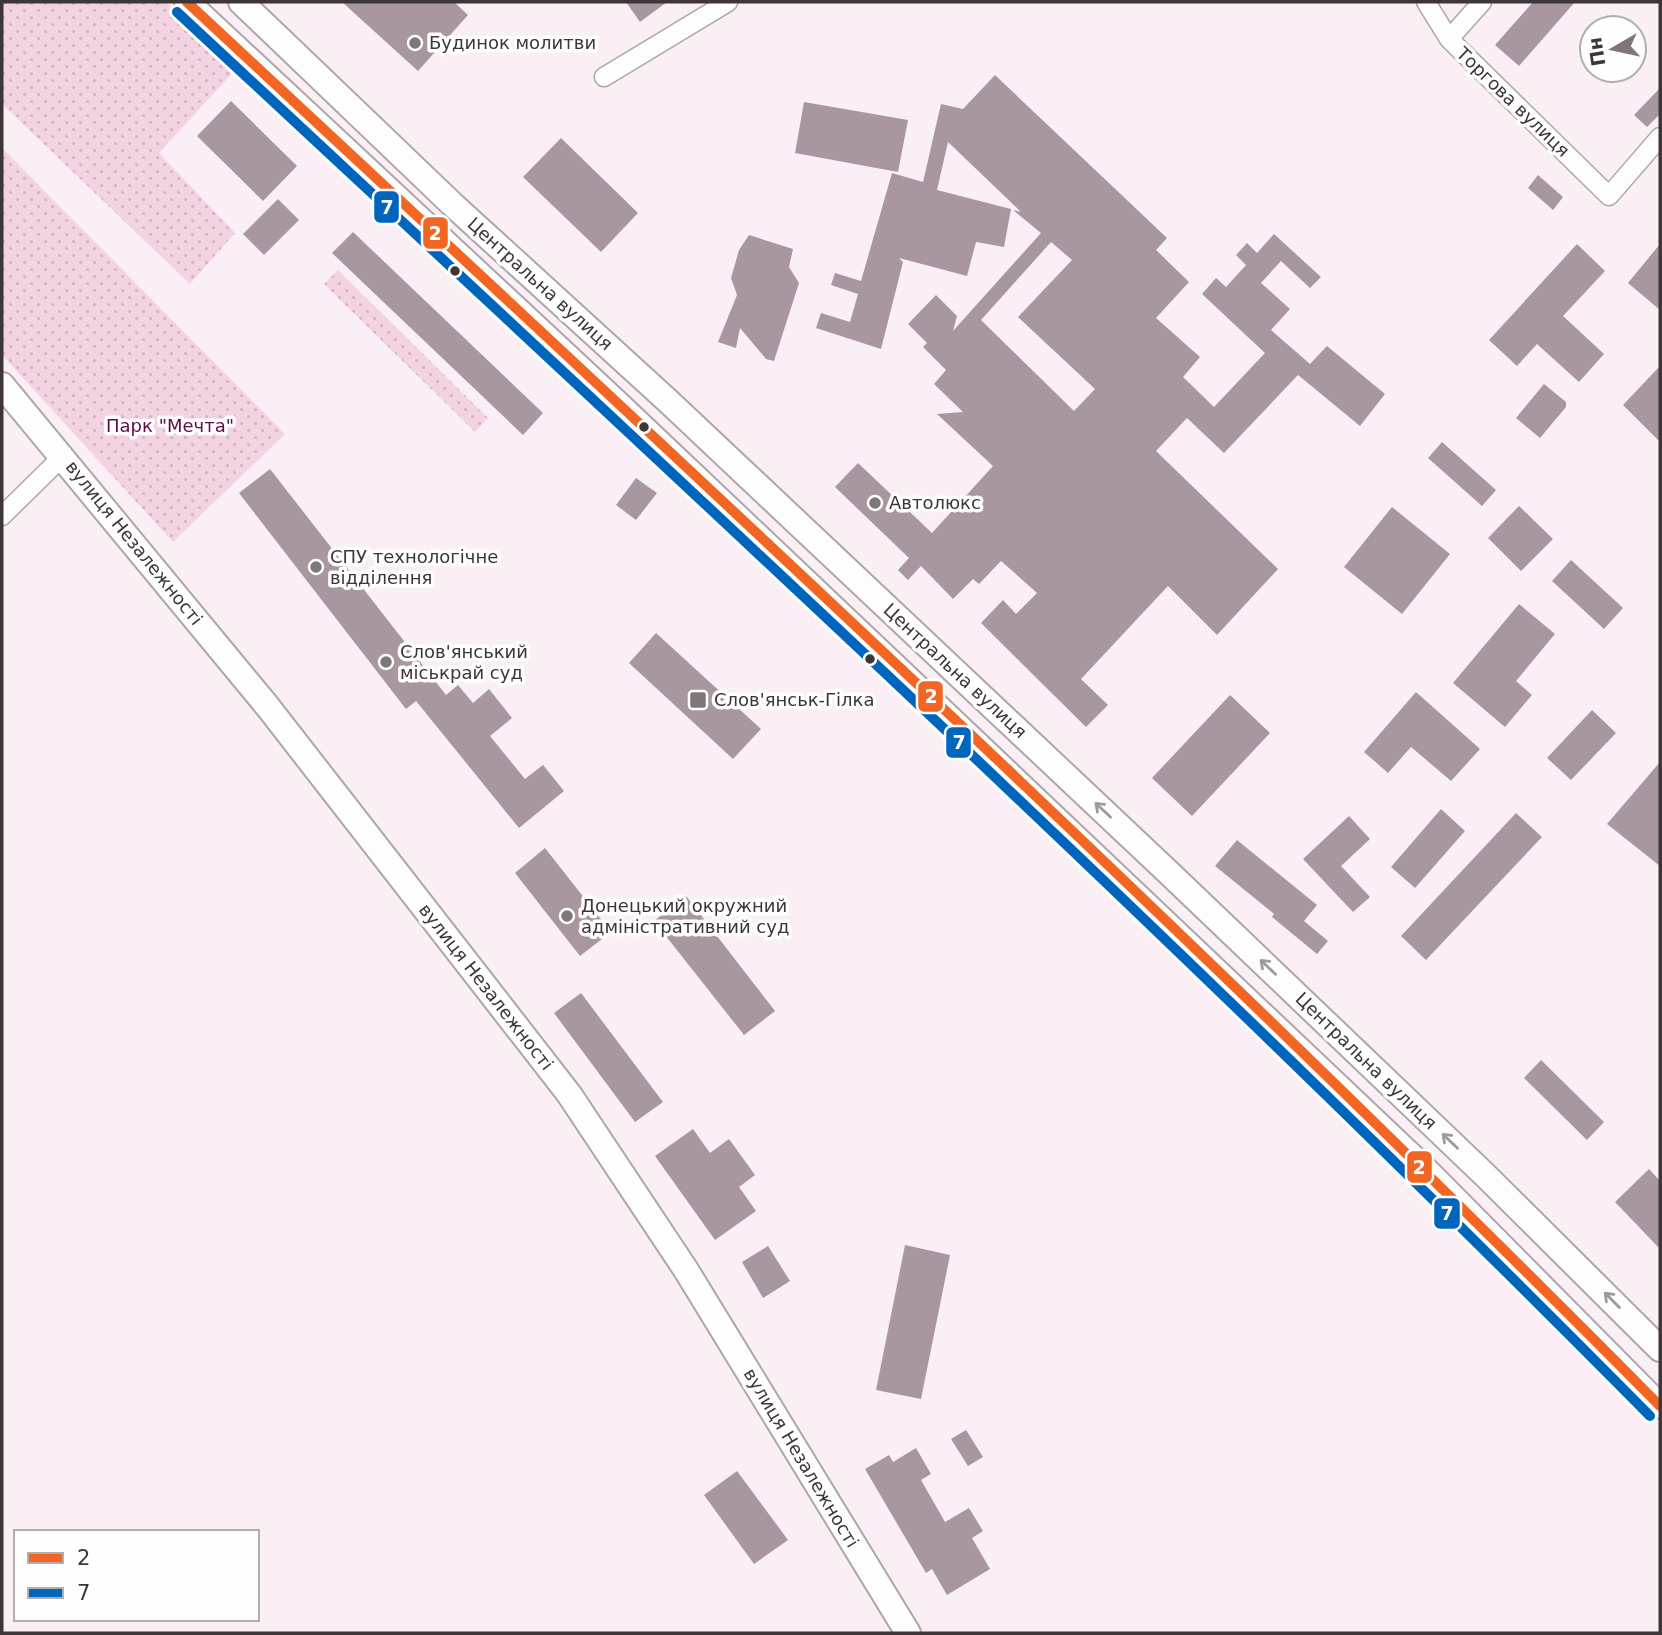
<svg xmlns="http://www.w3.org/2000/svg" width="1662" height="1635" viewBox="0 0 1662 1635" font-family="'DejaVu Sans',sans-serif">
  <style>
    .grass { fill: url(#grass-dots) }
    .building { fill: #a897a0; fill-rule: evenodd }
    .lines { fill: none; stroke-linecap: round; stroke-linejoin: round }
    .street-casing { stroke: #aea5a9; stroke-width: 21 }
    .secondary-casing { stroke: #aea5a9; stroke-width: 28 }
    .street { stroke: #fefdfd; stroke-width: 18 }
    .secondary { stroke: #fefdfd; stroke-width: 24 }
    .bus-1-casing { stroke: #fefefe; stroke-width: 16 }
    .bus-2-casing { stroke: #fefefe; stroke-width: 16 }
    .bus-1 { stroke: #f26522; stroke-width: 10 }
    .bus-2 { stroke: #0065bd; stroke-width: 10 }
    .oneway { stroke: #9e999b }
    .poi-dot { fill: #7f767a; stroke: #fefefe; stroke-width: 2.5 }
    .bus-dot { fill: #3e3539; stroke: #fefefe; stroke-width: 2.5 }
    .labels { text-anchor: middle; stroke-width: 7; stroke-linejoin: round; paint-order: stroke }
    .poi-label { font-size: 18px; fill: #3e3539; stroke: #fefefe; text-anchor: start }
    .street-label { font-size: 18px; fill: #3e3539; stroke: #fefefe }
    .park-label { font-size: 18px; fill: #600c42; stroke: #fefefe }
    .line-badge { stroke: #fefefe; stroke-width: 2.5 }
    .badge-label { font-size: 19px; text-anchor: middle; font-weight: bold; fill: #fff }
  </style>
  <defs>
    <pattern id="grass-dots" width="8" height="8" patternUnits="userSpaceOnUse" patternTransform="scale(1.75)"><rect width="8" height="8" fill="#f3d2e2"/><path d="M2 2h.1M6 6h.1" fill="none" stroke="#d1b5c3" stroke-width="1.8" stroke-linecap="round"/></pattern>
  </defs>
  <rect width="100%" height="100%" fill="#f9eff4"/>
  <path class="grass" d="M 2,2 L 166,2 L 236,69 L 159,153 L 235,233 L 190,284 L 2,104 Z
    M 2,148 L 285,434 L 173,542 L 2,355 Z
    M 338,270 L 488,418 L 475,432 L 324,284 Z"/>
  <path class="building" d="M 342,2 L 454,2 L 468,15 L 418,71 Z
    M 626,2 L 667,2 L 640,22 Z
    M 1533,2 L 1575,2 L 1519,66 L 1495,45 Z
    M 995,75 L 1167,238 L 1156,250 L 1189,282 L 1156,318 L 1200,357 L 1183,377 L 1214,407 L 1265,353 L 1202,294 L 1216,278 L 1226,287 L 1246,265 L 1236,255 L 1247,243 L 1257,253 L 1274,234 L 1321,277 L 1310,288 L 1281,261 L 1261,283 L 1290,309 L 1271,330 L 1310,364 L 1327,346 L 1385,394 L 1360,426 L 1298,375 L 1224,453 L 1187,418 L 1156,451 L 1278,569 L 1217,635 L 1168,586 L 1081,679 L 1108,705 L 1086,727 L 981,623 L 1003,600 L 1016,614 L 1037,593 L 1001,561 L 979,584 L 973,579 L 953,599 L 921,566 L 908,580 L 898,570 L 909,558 L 835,487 L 858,463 L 932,533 L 993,466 L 937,414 L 963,412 L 934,384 L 946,370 L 923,347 L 927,343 L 908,324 L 936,295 L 957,316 L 953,331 L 1041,233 L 1013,210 L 1021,212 L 948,142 L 937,190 L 1011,209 L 1004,247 L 976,242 L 967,276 L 899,258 L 903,262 L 881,349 L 816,328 L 821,313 L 850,322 L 858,294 L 831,285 L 835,273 L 861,281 L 892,173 L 923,182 L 941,104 L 963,109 ZM 1051,242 L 1072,260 L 1018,317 L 1095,389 L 1074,411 L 981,320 Z
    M 1660,88 L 1660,114 L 1647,127 L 1634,115 Z
    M 231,101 L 297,166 L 263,201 L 197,136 Z
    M 804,102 L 908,120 L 898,172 L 795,153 Z
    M 561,138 L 638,213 L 601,252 L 523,177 Z
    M 1538,175 L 1563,197 L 1553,210 L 1528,188 Z
    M 278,199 L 299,220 L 264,255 L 243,234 Z
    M 353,232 L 543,413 L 523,435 L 332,253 Z
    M 749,235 L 793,249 L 789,267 L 799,283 L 774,361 L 766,359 L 740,328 L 736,348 L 718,342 L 737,295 L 731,278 L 739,250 Z
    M 1577,244 L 1605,271 L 1563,316 L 1604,354 L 1579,382 L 1537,344 L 1517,366 L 1489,340 Z
    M 1660,244 L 1660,310 L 1628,283 Z
    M 1660,366 L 1660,442 L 1623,405 Z
    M 1544,384 L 1566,402 L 1566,407 L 1540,438 L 1516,418 Z
    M 1442,442 L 1496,490 L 1482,506 L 1428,458 Z
    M 270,469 L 446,695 L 458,685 L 473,703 L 489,689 L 512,718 L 490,736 L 525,779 L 543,765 L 564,791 L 519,828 L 416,701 L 406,709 L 239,493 Z
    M 636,478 L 657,493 L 636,520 L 616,505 Z
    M 1519,506 L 1553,539 L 1521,571 L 1488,538 Z
    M 1392,507 L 1450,554 L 1402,614 L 1344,567 Z
    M 1571,560 L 1623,608 L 1604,629 L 1552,581 Z
    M 1519,604 L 1555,634 L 1516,681 L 1532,695 L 1505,727 L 1453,683 Z
    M 656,633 L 761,729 L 733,759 L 629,663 Z
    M 1416,692 L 1480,749 L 1451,781 L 1411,747 L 1388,773 L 1364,752 Z
    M 1230,695 L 1270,733 L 1192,816 L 1152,778 Z
    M 1592,710 L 1616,733 L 1571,780 L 1547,758 Z
    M 1660,762 L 1660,866 L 1607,824 Z
    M 1441,809 L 1465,831 L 1415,888 L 1391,867 Z
    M 1516,813 L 1542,837 L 1426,960 L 1401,936 Z
    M 1349,816 L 1370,839 L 1341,866 L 1370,897 L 1353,912 L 1303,859 Z
    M 1237,840 L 1317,905 L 1304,921 L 1328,941 L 1317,954 L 1272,917 L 1274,914 L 1215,866 Z
    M 545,848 L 611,932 L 580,956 L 515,873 Z
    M 686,896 L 775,1011 L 744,1035 L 654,921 Z
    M 581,993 L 663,1102 L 635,1122 L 554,1013 Z
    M 1541,1060 L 1604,1122 L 1587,1140 L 1524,1078 Z
    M 693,1129 L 710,1153 L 729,1139 L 755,1175 L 739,1187 L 756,1211 L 715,1240 L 655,1156 Z
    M 1649,1169 L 1660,1181 L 1660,1249 L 1615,1202 Z
    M 905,1245 L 950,1255 L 921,1399 L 876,1390 Z
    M 768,1246 L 790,1281 L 763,1298 L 742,1262 Z
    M 966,1430 L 983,1457 L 968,1466 L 951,1439 Z
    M 916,1448 L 931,1474 L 921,1480 L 945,1522 L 969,1508 L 983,1531 L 972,1538 L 990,1569 L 947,1595 L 932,1569 L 926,1573 L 865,1469 L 889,1455 L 893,1462 Z
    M 737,1471 L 788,1540 L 754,1564 L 704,1495 Z"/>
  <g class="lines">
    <g class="street-casing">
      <path id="street" d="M 1426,2 L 1449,39 L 1609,196 L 1660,137
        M 1449,39 L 1482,2
        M 604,77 L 728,2
        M 2,516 L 63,456"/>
    </g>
    <g class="secondary-casing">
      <path id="secondary" d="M 187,2 L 615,401 L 1425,1169 L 1660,1406
        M 241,2 L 452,204 L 668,401 L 1168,872 L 1485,1175 L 1660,1349
        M 2,385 L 268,707 L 569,1094 L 686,1270 L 908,1633"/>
    </g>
    <use href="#street" class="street"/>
    <use href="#secondary" class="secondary"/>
    <g class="bus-1-casing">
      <path id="bus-1" d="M 187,2 C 683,464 1183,924 1660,1406"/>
    </g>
    <g class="bus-2-casing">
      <path id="bus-2" d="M 177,12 C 673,474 1173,934 1650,1416"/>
    </g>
    <use href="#bus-1" class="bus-1"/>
    <use href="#bus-2" class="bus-2"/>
  </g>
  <defs><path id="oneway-shaft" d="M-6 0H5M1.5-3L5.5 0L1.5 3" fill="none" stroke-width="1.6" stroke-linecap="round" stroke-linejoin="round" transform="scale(1.75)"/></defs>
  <g class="oneway">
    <use href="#oneway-shaft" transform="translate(1103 810) rotate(-137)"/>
    <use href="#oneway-shaft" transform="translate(1268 967) rotate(-136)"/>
    <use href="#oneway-shaft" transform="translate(1450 1141) rotate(-136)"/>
    <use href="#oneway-shaft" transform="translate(1612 1300) rotate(-135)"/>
  </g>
  <g class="poi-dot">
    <circle cx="415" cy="43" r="7"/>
    <circle cx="875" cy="503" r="7"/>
    <circle cx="316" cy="567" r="7"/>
    <circle cx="386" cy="662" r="7"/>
    <rect x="689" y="691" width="18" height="18" rx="3.5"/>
    <circle cx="567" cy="916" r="7"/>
  </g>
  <g class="bus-dot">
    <circle cx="455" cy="271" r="6"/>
    <circle cx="644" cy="427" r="6"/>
    <circle cx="870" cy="659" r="6"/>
  </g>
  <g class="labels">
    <g class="poi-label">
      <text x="429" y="49">Будинок молитви</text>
      <text x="889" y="509">Автолюкс</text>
      <text x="330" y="563">СПУ технологічне<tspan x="330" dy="21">відділення</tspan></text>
      <text x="400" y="658">Слов'янський<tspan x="400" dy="21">міськрай суд</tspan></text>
      <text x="714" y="706">Слов'янськ-Гілка</text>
      <text x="581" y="912">Донецький окружний<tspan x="581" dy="21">адміністративний суд</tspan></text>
    </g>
    <g class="street-label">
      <text transform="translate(1513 102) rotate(44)" y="6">Торгова вулиця</text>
      <text transform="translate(540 284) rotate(42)" y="6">Центральна вулиця</text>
      <text transform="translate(134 543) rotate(51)" y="6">вулиця Незалежності</text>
      <text transform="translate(955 671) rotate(43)" y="6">Центральна вулиця</text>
      <text transform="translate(486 987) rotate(52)" y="6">вулиця Незалежності</text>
      <text transform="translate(1366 1061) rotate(44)" y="6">Центральна вулиця</text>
      <text transform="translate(801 1458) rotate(59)" y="6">вулиця Незалежності</text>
    </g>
    <g class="park-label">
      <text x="170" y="432">Парк "Мечта"</text>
    </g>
  </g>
  <g class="line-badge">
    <rect x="373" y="190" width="27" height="34" rx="7" fill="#0065bd"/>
    <rect x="422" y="216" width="27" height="34" rx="7" fill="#f26522"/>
    <rect x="917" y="680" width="27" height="33" rx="7" fill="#f26522"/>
    <rect x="945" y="726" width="27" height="33" rx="7" fill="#0065bd"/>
    <rect x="1406" y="1150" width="27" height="34" rx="7" fill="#f26522"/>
    <rect x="1433" y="1197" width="28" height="33" rx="7" fill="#0065bd"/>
  </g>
  <g class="badge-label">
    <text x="387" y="214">7</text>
    <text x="435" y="240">2</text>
    <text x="931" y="703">2</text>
    <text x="959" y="749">7</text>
    <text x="1419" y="1174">2</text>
    <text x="1447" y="1220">7</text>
  </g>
  <rect width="1662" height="1635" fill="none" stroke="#3e3539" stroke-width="7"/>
  <rect x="14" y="1530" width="245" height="91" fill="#fefefe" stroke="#b1aeaf" stroke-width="2"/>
  <rect x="28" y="1553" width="35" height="10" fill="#f26522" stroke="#b1aeaf" stroke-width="2"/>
  <text x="77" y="1565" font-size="21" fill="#3e3539">2</text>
  <rect x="28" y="1588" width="35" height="10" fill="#0065bd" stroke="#b1aeaf" stroke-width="2"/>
  <text x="77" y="1600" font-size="21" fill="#3e3539">7</text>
  <g transform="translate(1613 49) rotate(261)"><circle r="33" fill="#fefefe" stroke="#b1aeaf" stroke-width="2"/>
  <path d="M0-5L12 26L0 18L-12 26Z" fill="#7f767a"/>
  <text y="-10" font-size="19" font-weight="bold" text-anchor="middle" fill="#3e3539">Пн</text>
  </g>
</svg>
